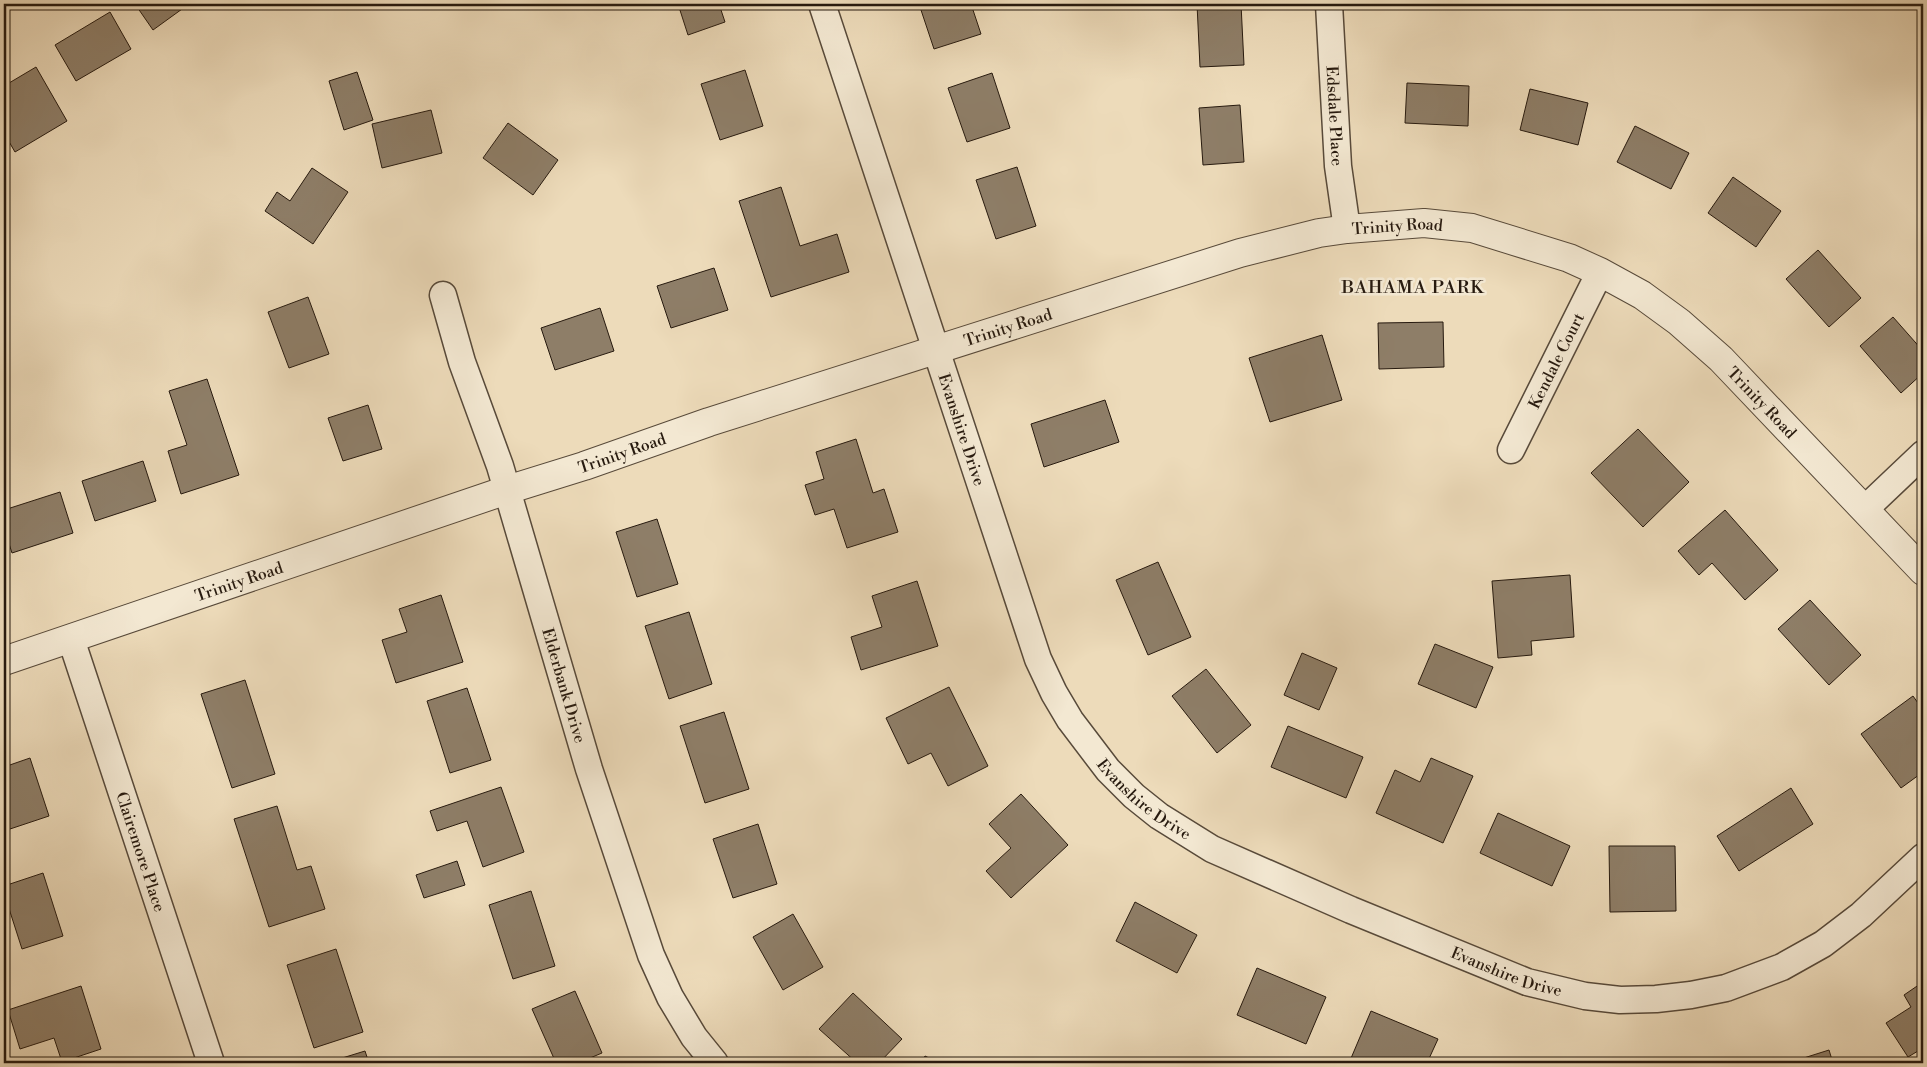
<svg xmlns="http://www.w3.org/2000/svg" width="1927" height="1067" viewBox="0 0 1927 1067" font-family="'Libre Bodoni',serif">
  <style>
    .building { fill: #8e7e68; stroke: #271a0f }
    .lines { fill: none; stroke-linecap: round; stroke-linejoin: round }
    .minor-casing { stroke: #584a3a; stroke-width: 29 }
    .tertiary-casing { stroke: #584a3a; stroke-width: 30 }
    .minor { stroke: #f3e8d2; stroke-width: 26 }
    .tertiary { stroke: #f3e8d2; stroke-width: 28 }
    .labels { text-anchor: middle; stroke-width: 5; stroke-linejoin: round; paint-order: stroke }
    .street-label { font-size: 16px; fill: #271a0f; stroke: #f3e8d2 }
    .neighbourhood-label { font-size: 18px; letter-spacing: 1px; fill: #271a0f; stroke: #f3e8d2 }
  </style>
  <rect width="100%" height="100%" fill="#eddbba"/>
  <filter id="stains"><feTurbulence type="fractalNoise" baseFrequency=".004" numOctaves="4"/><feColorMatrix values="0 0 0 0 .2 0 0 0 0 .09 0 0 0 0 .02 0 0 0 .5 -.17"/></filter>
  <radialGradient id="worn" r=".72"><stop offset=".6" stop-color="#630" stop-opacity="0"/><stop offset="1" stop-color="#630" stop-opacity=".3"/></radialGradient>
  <path class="building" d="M 135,4 L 189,4 L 153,30 Z
    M 678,4 L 719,4 L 725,22 L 688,35 Z
    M 919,4 L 971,4 L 981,34 L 934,49 Z
    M 1197,4 L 1241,4 L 1244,65 L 1200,67 Z
    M 110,12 L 131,49 L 76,81 L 55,45 Z
    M 36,67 L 67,121 L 15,152 L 4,133 L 4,86 Z
    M 745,70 L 763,126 L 720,140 L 701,84 Z
    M 357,72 L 373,120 L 344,130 L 329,81 Z
    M 992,73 L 1010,128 L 967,142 L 948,88 Z
    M 1407,83 L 1469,86 L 1468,126 L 1405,123 Z
    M 1530,89 L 1588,103 L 1578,145 L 1520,130 Z
    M 1240,105 L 1244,162 L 1203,165 L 1199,108 Z
    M 431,110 L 442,153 L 382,168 L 372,124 Z
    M 508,123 L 558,160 L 533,195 L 483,158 Z
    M 1635,126 L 1689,153 L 1671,189 L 1617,162 Z
    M 1017,167 L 1036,226 L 996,239 L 976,180 Z
    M 312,168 L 348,192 L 313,244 L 265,211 L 277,192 L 290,201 Z
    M 1733,177 L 1781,211 L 1756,247 L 1708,213 Z
    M 781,187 L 800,246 L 837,234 L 849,272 L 771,297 L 739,201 Z
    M 1818,250 L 1861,298 L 1829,327 L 1786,279 Z
    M 714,268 L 728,310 L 671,328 L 657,286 Z
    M 308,297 L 329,354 L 289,368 L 268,312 Z
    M 600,308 L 614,351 L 555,370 L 541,328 Z
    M 1893,317 L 1923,351 L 1923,373 L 1901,393 L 1860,346 Z
    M 1443,322 L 1444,367 L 1379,369 L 1378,323 Z
    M 1322,335 L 1342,400 L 1270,422 L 1249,358 Z
    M 207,379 L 239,475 L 181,494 L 168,451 L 187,445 L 169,391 Z
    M 1105,400 L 1119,442 L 1044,467 L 1031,424 Z
    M 368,405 L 382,449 L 343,461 L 328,418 Z
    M 1638,429 L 1689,482 L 1643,527 L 1591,473 Z
    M 856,439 L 873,493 L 884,489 L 898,532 L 847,548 L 834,509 L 815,515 L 805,485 L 824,479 L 816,452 Z
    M 143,461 L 156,501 L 95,521 L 82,481 Z
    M 60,492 L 73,533 L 12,553 L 4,528 L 4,510 Z
    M 1725,510 L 1778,570 L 1745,600 L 1712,563 L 1699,575 L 1678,551 Z
    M 657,519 L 678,584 L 637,597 L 616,532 Z
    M 1158,562 L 1191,637 L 1148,655 L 1116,580 Z
    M 1570,575 L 1574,637 L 1531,641 L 1532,655 L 1498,658 L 1492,581 Z
    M 917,581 L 938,646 L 861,670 L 851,637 L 882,627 L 872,596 Z
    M 441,595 L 463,662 L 396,683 L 382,640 L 407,632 L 399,609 Z
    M 1810,600 L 1861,655 L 1829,685 L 1778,629 Z
    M 689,612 L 712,684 L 669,699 L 645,626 Z
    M 1435,644 L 1493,667 L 1476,708 L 1418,684 Z
    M 1302,653 L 1337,668 L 1319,710 L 1284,695 Z
    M 1206,669 L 1251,725 L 1217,753 L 1172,696 Z
    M 245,680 L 275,774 L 232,788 L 201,694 Z
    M 949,687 L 988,766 L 948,786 L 931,753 L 908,764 L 886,718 Z
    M 467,688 L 491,760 L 450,773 L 427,701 Z
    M 1913,696 L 1923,710 L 1923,772 L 1901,788 L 1861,734 Z
    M 724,712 L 749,789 L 705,803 L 680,726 Z
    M 1288,726 L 1363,757 L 1346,798 L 1271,767 Z
    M 30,758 L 49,816 L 4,831 L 4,767 Z
    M 1431,758 L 1473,776 L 1443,843 L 1376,813 L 1395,770 L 1420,782 Z
    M 501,787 L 524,852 L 483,867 L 467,821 L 437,831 L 430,811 Z
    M 1791,788 L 1813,824 L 1739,871 L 1717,836 Z
    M 1021,794 L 1068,845 L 1011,898 L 986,871 L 1011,848 L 989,824 Z
    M 277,806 L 297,870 L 311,866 L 325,909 L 269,927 L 234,819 Z
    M 1498,813 L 1570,846 L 1552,886 L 1480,853 Z
    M 758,824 L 777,884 L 733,898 L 713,839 Z
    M 1609,846 L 1675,846 L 1676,911 L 1610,912 Z
    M 457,861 L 465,885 L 424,898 L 416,875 Z
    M 43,873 L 63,936 L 22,949 L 4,893 L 4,886 Z
    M 531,891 L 555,966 L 513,979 L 489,905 Z
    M 1135,902 L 1197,935 L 1177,973 L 1116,941 Z
    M 793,914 L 823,967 L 783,990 L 753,937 Z
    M 336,949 L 363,1032 L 314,1048 L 287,965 Z
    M 1257,968 L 1326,997 L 1306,1044 L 1237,1015 Z
    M 1923,982 L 1923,1048 L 1908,1057 L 1886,1023 L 1911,1007 L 1904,995 Z
    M 81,986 L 101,1049 L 62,1062 L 54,1038 L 20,1049 L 8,1010 Z
    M 575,991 L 602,1053 L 578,1063 L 556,1063 L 532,1009 Z
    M 853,993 L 902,1039 L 879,1063 L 857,1063 L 819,1029 Z
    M 1371,1011 L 1438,1039 L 1427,1063 L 1349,1063 Z
    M 1829,1050 L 1833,1063 L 1788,1063 Z
    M 365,1051 L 369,1063 L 326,1063 Z
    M 925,1056 L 939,1063 L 921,1063 Z"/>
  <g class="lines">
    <g class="minor-casing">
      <g id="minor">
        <path id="s1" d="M 822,4 L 1038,659 L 1054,693 L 1070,720 L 1108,770 L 1134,796 L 1159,816 L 1212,849 L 1351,910 L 1527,982 L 1585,996 L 1620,1000 L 1656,999 L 1691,995 L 1726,988 L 1782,967 L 1823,944 L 1861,915 L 1923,857"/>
        <path id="s2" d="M 1329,4 L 1338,166 L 1347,229"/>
        <path id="s3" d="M 443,295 L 462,362 L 500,466 L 589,769 L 651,955 L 670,997 L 694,1037 L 715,1063"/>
        <path id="s4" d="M 1511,450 L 1600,272"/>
        <path d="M 1865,509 L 1923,454"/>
        <path id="s5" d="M 71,639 L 211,1063"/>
      </g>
    </g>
    <g class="tertiary-casing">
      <g id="tertiary">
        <path id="s6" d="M 4,661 L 507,490 L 584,466 L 709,422 L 1240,253 L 1319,233 L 1347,229 L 1424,223 L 1472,228 L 1569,258 L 1600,272 L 1642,295 L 1679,322 L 1721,359 L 1923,571"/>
      </g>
    </g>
    <use href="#minor" class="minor"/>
    <use href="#tertiary" class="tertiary"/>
  </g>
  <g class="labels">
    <g class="street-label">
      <text dy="6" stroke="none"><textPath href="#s2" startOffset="112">Edsdale Place</textPath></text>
      <text dy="6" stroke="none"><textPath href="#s6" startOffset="1462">Trinity Road</textPath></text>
      <text dy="6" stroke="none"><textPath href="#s6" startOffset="1058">Trinity Road</textPath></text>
      <text dy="6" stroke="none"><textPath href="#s4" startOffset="100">Kendale Court</textPath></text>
      <text dy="6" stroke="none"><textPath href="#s6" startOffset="1882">Trinity Road</textPath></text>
      <text dy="6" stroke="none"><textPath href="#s1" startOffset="448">Evanshire Drive</textPath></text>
      <text dy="6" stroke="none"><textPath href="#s6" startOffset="652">Trinity Road</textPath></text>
      <text dy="6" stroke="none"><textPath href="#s6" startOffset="248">Trinity Road</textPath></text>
      <text dy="6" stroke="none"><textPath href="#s3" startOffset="409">Elderbank Drive</textPath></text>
      <text dy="6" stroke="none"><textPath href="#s1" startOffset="868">Evanshire Drive</textPath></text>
      <text dy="6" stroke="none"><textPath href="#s5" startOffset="224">Clairemore Place</textPath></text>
      <text dy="6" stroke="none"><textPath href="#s1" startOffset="1272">Evanshire Drive</textPath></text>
    </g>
    <g class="neighbourhood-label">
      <text x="1413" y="293">BAHAMA PARK</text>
    </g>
  </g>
  <rect width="1927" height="1067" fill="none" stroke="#eddbba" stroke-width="20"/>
  <rect x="5" y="5" width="1917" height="1057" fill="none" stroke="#271a0f" stroke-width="2.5"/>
  <rect x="10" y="10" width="1907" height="1047" fill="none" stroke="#271a0f"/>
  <rect width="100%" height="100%" filter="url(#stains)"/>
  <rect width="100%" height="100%" fill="url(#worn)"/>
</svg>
